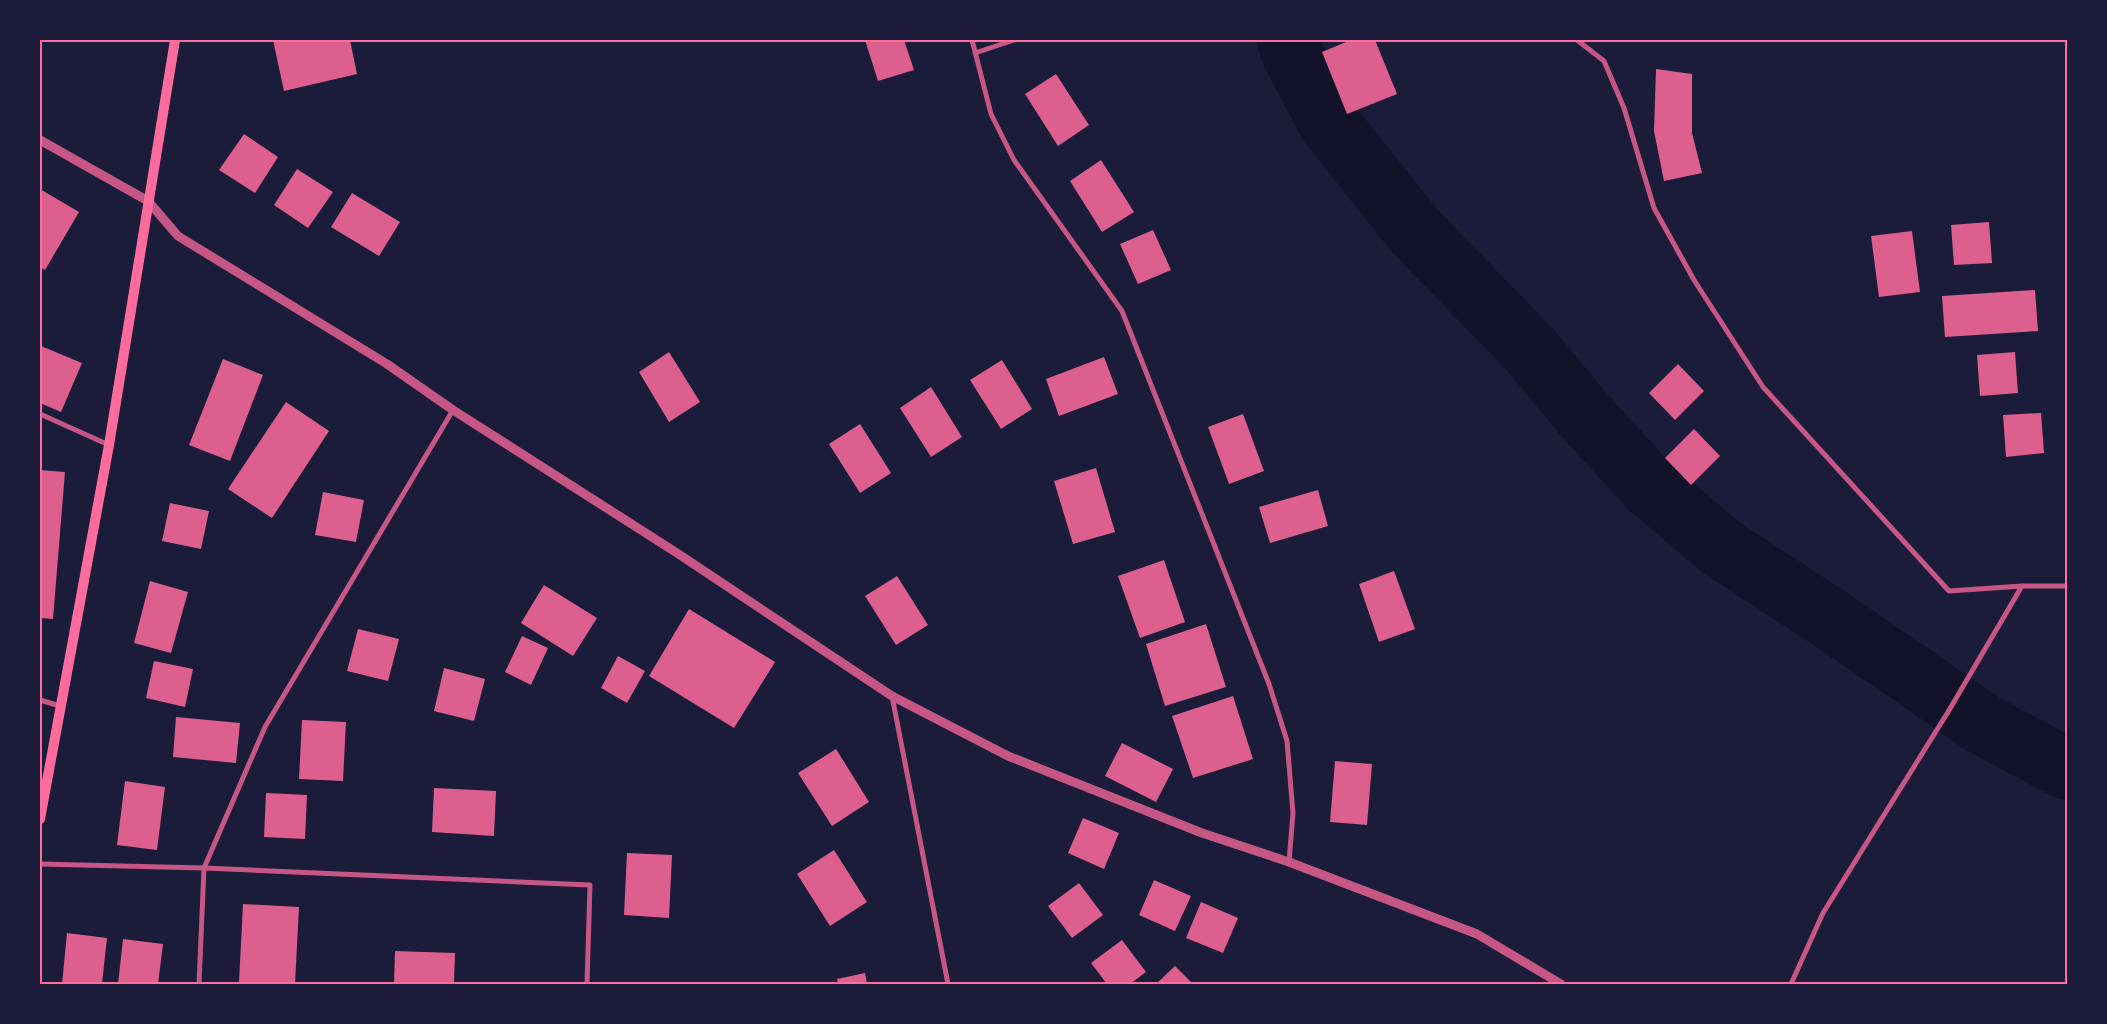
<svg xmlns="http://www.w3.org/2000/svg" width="2107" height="1024" viewBox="0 0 2107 1024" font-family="'Public Sans',sans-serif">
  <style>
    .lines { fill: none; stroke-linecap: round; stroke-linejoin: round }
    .river { stroke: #12122b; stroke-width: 62 }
    .building { fill: #dd5f8e }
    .minor { stroke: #c65784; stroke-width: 5 }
    .tertiary { stroke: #c65784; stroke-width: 9 }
    .secondary { stroke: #ff6b9d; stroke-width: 10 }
    .neatline { fill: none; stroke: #ff6b9d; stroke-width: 2 }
  </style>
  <rect width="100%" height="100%" fill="#1b1b3a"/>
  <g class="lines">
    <path class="river" d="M 1288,40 L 1293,55 L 1329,123 L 1414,230 L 1532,352 L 1585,416 L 1651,488 L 1722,548 L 1832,620 L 1983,724 L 2067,769"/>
  </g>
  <path class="building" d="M 273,40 L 350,40 L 357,74 L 284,91 Z
    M 865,40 L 904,40 L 914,70 L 878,81 Z
    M 1351,40 L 1375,40 L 1397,94 L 1347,114 L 1322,52 Z
    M 1656,69 L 1692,74 L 1692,133 L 1702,173 L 1664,181 L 1654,131 Z
    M 1056,74 L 1089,125 L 1058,146 L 1025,94 Z
    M 244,134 L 278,157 L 255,193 L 219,170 Z
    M 1101,160 L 1134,212 L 1102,232 L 1070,181 Z
    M 297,169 L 333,192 L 308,228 L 274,205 Z
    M 40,189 L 79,212 L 45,270 L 40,267 Z
    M 352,193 L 400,222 L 379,256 L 331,227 Z
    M 1989,222 L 1992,263 L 1954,265 L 1951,225 Z
    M 1153,230 L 1171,270 L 1138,284 L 1120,244 Z
    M 1912,231 L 1920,292 L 1879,297 L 1871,236 Z
    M 2035,290 L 2038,331 L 1945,337 L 1942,296 Z
    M 41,346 L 82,363 L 61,412 L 40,403 Z
    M 669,352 L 700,402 L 669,422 L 639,372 Z
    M 2015,352 L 2018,393 L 1980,396 L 1977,355 Z
    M 1104,357 L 1118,394 L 1059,416 L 1046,379 Z
    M 223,359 L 263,375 L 230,461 L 189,445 Z
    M 1002,360 L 1032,409 L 1001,429 L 970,380 Z
    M 1678,364 L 1704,391 L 1675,420 L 1649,393 Z
    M 931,387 L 962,437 L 931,457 L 900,408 Z
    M 286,402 L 329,431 L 272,518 L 228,489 Z
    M 2041,413 L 2044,453 L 2006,457 L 2003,415 Z
    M 1243,414 L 1264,471 L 1229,484 L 1208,427 Z
    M 860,424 L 891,473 L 860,493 L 829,444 Z
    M 1694,429 L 1720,456 L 1691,485 L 1665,458 Z
    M 1096,468 L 1115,532 L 1073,544 L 1054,481 Z
    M 40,470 L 65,472 L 53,619 L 40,618 Z
    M 1318,490 L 1328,526 L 1270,543 L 1259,507 Z
    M 323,492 L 364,500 L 356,542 L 315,535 Z
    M 170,503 L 209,511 L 201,549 L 162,541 Z
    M 1164,560 L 1185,622 L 1140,638 L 1118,576 Z
    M 1394,571 L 1415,629 L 1379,642 L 1359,584 Z
    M 897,576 L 928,625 L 896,645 L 865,596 Z
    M 150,581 L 188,592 L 171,653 L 134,643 Z
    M 544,585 L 597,618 L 573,656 L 521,623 Z
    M 689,609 L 775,662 L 734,728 L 649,676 Z
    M 1206,624 L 1226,687 L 1165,706 L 1146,644 Z
    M 358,629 L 399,639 L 388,681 L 347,671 Z
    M 522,636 L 548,648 L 531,685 L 505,672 Z
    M 618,656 L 645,671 L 627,703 L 601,688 Z
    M 154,661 L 193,669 L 185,707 L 146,698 Z
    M 444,668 L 485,679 L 474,721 L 434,711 Z
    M 1233,696 L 1253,759 L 1193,778 L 1172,716 Z
    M 176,717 L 240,723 L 236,763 L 173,757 Z
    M 302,720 L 346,722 L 343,781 L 299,779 Z
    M 1122,743 L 1173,769 L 1156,802 L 1105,776 Z
    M 836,749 L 869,802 L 832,826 L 798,773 Z
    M 1335,761 L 1372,764 L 1367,825 L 1330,822 Z
    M 125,781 L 165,787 L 157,850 L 117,845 Z
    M 434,788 L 496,791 L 494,836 L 432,832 Z
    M 266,793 L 307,795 L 305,839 L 264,837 Z
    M 1083,818 L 1119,833 L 1104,869 L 1068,853 Z
    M 834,850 L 867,902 L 830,926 L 797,874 Z
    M 627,853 L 672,855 L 669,918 L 624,915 Z
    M 1154,880 L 1191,896 L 1175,931 L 1139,915 Z
    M 1079,883 L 1103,915 L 1072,938 L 1048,906 Z
    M 1201,902 L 1238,918 L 1223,953 L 1186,938 Z
    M 243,904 L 299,907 L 295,984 L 239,982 Z
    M 67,933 L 107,938 L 102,984 L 62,984 Z
    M 123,939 L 163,944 L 158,984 L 118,984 Z
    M 1122,940 L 1146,972 L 1130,984 L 1107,984 L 1091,963 Z
    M 395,951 L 455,953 L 454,984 L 394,984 Z
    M 1175,966 L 1193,984 L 1156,984 Z
    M 865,973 L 867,984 L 838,984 L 837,979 Z"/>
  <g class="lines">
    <path class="minor" d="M 972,40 L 991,114 L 1014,160 L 1122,311 L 1269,684 L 1287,741 L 1293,813 L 1289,862
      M 1577,40 L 1604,61 L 1624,108 L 1654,208 L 1694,280 L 1763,387 L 1949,591 L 2022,586 L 2067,586
      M 975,53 L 1014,40
      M 40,414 L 109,445
      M 892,696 L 948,984
      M 40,700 L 60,706
      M 40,864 L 204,868 L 590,885 L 587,984
      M 199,984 L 204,868 L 265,727 L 453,410
      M 1791,984 L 1823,913 L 1948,712 L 2022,586"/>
    <path class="tertiary" d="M 40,140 L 148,201 L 178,236 L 387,364 L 453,410 L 677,553 L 892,696 L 1008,756 L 1202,833 L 1289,862 L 1477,934 L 1561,984"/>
    <path class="secondary" d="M 40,819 L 109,445 L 175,40"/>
  </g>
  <rect width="2107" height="1024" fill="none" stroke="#1b1b3a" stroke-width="82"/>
  <rect x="41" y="41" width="2025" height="942" class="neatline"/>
</svg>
